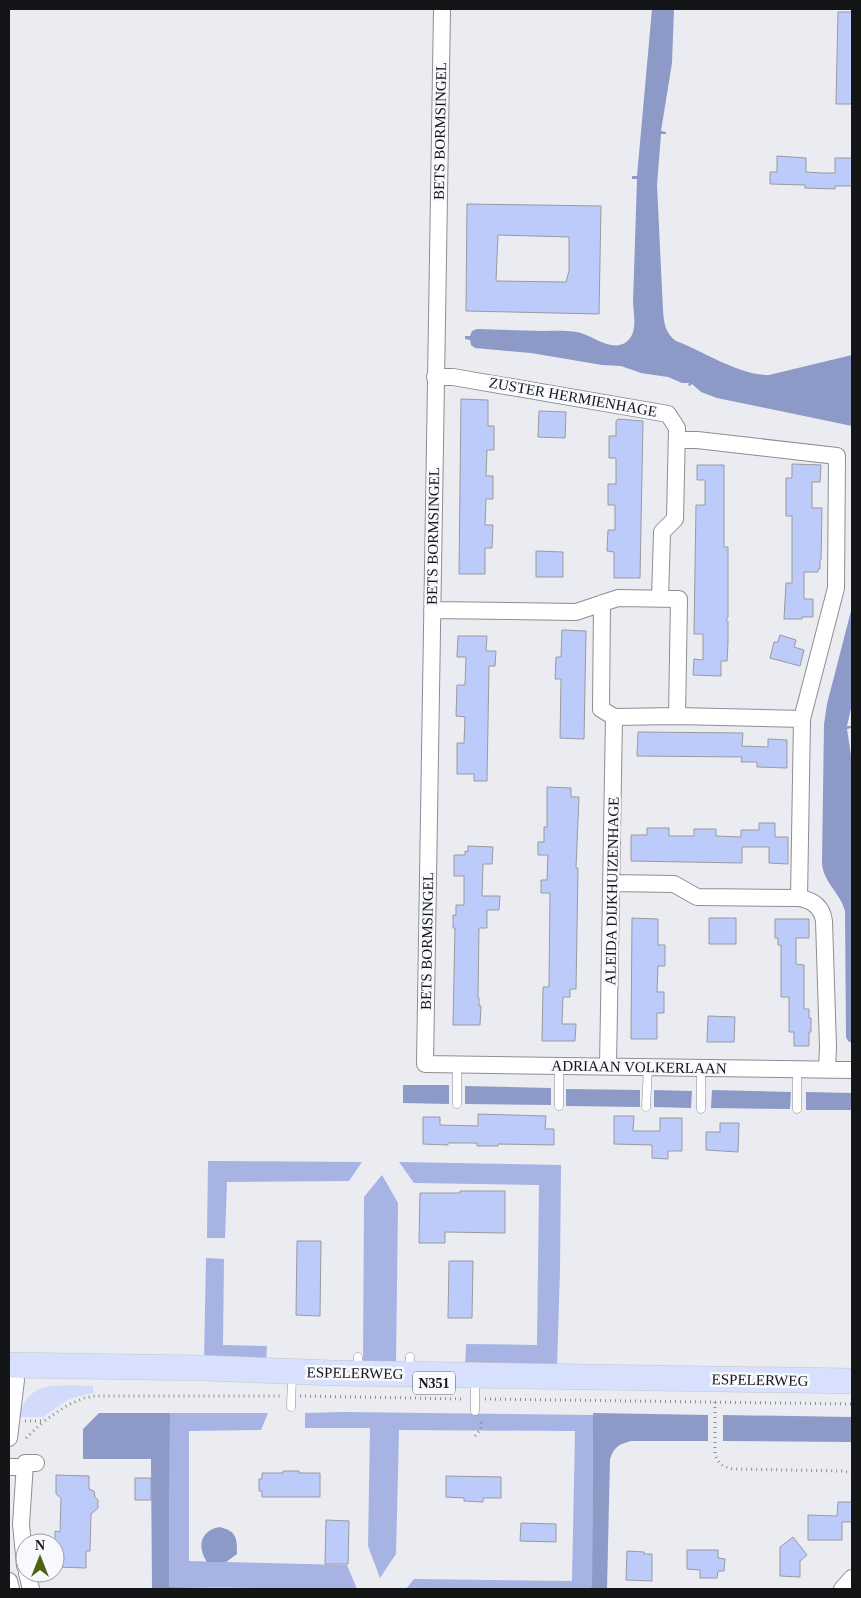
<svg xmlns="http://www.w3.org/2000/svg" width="861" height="1598" viewBox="0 0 861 1598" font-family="Georgia,serif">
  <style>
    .green { fill: #d3dbfa }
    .forest { fill: #a6b3e3 }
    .water { fill: #8d99c7 }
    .building { fill: #bdcbfb; stroke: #999a9f; fill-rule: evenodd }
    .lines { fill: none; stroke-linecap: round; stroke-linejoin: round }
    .lane-casing { stroke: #8d8e93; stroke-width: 9 }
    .street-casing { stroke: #8d8e93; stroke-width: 18 }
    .primary-casing { stroke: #c7c7c7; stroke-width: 26 }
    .path { stroke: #8b8d91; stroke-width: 3; stroke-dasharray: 1 4; stroke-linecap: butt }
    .lane { stroke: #fff; stroke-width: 8 }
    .street { stroke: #fff; stroke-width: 16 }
    .primary { stroke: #d7e0fd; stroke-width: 25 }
    .labels { text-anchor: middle; stroke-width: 5; stroke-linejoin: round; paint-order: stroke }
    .shield { fill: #f7f9ff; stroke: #58595d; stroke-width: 1 }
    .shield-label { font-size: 14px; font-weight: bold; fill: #141517 }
    .street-label { font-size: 15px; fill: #141517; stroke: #f7f9ff }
  </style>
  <rect width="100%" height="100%" fill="#eaecf1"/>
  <path class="green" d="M 75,1385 L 93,1386 L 93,1393 L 75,1397 L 66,1401 L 43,1417 L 21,1417 L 18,1416 C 31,1384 44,1386 75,1385 Z"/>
  <path class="forest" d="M 208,1161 L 362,1162 L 349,1181 L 227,1182 L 225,1238 L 207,1238 Z
    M 399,1162 L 561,1165 L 560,1269 L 557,1368 L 465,1366 L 466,1344 L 537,1345 L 539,1185 L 414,1183 Z
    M 382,1175 L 398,1203 L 396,1365 L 363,1365 L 364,1197 Z
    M 206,1258 L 224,1259 L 223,1345 L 267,1346 L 266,1363 L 204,1362 Z
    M 343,1412 L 593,1415 L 592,1585 L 590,1589 L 406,1589 L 414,1579 L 572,1581 L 575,1431 L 399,1430 L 396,1554 L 380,1578 L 368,1546 L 370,1428 L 305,1428 L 305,1413 Z
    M 170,1413 L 268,1413 L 261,1430 L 189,1431 L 189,1561 L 347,1565 L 357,1589 L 169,1587 Z"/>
  <path class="water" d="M 652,9 L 674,9 L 672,63 L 661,131 L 666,132 L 666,134 L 661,134 L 657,185 L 663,310 C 664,323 665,333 676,341 C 705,352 738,375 769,375 L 852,355 L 852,426 L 717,398 L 701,392 L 692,384 L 690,386 L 688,385 L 689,383 L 682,383 L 668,377 L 641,373 L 621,366 L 602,365 L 531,353 L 475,348 L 471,345 L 470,340 L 465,339 L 465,336 L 470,336 L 472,331 L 477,329 C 499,330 521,330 543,331 C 555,331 569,330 581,333 C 594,337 611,351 625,343 C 638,335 634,316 633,303 L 637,179 L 632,179 L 632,176 L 637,176 Z
    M 852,607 L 852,704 L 847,726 L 851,726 L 851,728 L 847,729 L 852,762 L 852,1043 L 848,1041 L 846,1037 L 845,911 C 841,894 824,883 822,864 L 824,724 L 827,704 Z
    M 403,1085 L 449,1085 L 449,1104 L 403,1103 Z
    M 465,1086 L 551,1088 L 551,1105 L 465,1104 Z
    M 566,1089 L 640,1090 L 640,1107 L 566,1106 Z
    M 654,1090 L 692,1091 L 691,1108 L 654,1107 Z
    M 712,1090 L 791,1092 L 790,1109 L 711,1108 Z
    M 806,1092 L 852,1093 L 852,1110 L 806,1110 Z
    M 99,1413 L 170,1413 L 169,1587 L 271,1589 L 152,1589 L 151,1459 L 83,1459 L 83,1429 Z
    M 593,1413 L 708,1415 L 708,1441 L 631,1441 C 619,1444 614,1447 610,1459 L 607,1589 L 590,1589 L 592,1585 Z
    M 723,1415 L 852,1417 L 852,1442 L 723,1441 Z
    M 219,1527 C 237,1531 237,1538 237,1554 L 226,1562 L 207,1562 C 197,1547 200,1531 219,1527 Z"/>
  <path class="building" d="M 838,12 L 852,12 L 852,104 L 836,104 Z
    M 777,156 L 806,158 L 806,172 L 821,173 L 835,173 L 835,158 L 852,158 L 852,186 L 835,186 L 835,189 L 805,188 L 805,185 L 770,184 L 770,172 L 777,172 Z
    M 467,204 L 601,206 L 599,314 L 466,311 ZM 498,235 L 569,237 L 569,271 L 566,282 L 496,281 Z
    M 461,399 L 488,400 L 488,426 L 494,426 L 494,450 L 487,450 L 486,476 L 493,476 L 493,499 L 486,499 L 485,525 L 493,525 L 492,548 L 485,548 L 485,574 L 459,574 Z
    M 539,411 L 566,412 L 565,438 L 538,437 Z
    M 618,419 L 643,421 L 640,578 L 614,578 L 614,552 L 607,551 L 608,530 L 615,530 L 615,505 L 608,505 L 608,484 L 616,484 L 616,458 L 609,458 L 609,436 L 616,436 L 616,421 Z
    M 792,464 L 821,465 L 820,482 L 812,482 L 812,508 L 822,508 L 821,560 L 820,560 L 820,569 L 818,569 L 818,572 L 804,572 L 804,599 L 813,599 L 813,617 L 802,617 L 802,619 L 784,619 L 786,583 L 792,583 L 792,516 L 786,516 L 786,478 L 792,478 Z
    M 697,465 L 724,465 L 724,547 L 728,547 L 728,617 L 726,620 L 728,621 L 728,643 L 727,661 L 721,661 L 721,676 L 693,675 L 694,659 L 703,660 L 703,634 L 694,634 L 696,505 L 705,505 L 705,480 L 697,480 Z
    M 536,551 L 563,552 L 563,577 L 536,577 Z
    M 562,630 L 586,631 L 584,739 L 560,738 L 561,679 L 555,679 L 556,657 L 561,657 Z
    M 780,635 L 796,640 L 794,647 L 804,650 L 800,666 L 770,658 L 774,642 L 778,642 Z
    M 458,636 L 487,636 L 486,651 L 496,651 L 495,666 L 489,666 L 487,781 L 474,781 L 474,774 L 457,774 L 457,743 L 464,743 L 465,717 L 456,716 L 457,685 L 465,685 L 466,657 L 457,657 Z
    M 638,732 L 743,733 L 742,746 L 768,747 L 768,739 L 787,740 L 787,768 L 757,767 L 757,762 L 741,762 L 742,757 L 637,756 Z
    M 547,787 L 571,788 L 571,797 L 579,797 L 576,868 L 578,868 L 576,989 L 570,989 L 570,997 L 563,997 L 562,1024 L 576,1024 L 575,1041 L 542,1041 L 543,987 L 549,987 L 550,893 L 541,893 L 541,880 L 547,880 L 548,855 L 538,855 L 538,842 L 544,842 L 544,827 L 547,827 Z
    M 759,823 L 775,823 L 775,837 L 788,837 L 788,864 L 769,863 L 769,847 L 742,847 L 742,863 L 631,861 L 631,835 L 647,835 L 647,828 L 669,828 L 669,836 L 694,836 L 694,829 L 716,829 L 716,836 L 741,837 L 741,830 L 759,830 Z
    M 468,846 L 493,847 L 492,864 L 483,864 L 482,896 L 500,896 L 499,910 L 487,910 L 487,928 L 479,928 L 478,998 L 479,998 L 479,1006 L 481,1006 L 480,1025 L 453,1025 L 455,928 L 453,928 L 453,915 L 456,915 L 456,905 L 464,905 L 464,876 L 454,876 L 454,855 L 465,855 L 465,851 L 468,852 Z
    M 632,918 L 658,919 L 658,945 L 665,945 L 665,966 L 658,966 L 657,992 L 664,992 L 664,1013 L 657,1013 L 657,1039 L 631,1039 Z
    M 709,918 L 736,918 L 736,944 L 709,944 Z
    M 775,919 L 809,919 L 809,938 L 796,938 L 796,964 L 804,965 L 804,1009 L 809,1009 L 809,1018 L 811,1018 L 811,1032 L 809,1032 L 809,1046 L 794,1046 L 794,1032 L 789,1032 L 789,997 L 781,997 L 781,945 L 778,945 L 778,938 L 775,938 Z
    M 708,1016 L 735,1017 L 734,1042 L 707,1042 Z
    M 478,1114 L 546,1116 L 545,1129 L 554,1129 L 554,1145 L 498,1144 L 498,1146 L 477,1146 L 477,1143 L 448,1143 L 448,1145 L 423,1144 L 423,1117 L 440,1117 L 440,1125 L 478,1126 Z
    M 614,1116 L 634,1116 L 633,1131 L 660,1131 L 660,1118 L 682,1118 L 682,1151 L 668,1151 L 668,1159 L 652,1158 L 652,1145 L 614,1144 Z
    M 720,1123 L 739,1123 L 738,1152 L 706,1150 L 706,1132 L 720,1132 Z
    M 460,1191 L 505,1191 L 505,1233 L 445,1232 L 445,1243 L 419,1243 L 420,1193 L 460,1193 Z
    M 297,1241 L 321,1241 L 320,1316 L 296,1315 Z
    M 449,1261 L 473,1261 L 472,1318 L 448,1318 Z
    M 283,1471 L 299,1471 L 299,1473 L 320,1473 L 320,1497 L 262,1497 L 262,1491 L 259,1491 L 259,1479 L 262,1479 L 262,1473 L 283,1473 Z
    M 56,1475 L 89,1476 L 89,1489 L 94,1491 L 95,1497 L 98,1500 L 98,1508 L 91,1514 L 90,1551 L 86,1551 L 86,1568 L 55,1567 L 55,1531 L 60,1532 L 61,1498 L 56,1494 Z
    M 446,1476 L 501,1477 L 501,1498 L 483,1498 L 483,1502 L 464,1501 L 464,1498 L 446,1497 Z
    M 135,1478 L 151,1478 L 151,1500 L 135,1500 Z
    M 838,1502 L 852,1502 L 852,1522 L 842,1522 L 842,1540 L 808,1540 L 808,1515 L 837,1516 Z
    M 326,1520 L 349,1521 L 348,1564 L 325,1564 Z
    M 521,1523 L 556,1524 L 556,1542 L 520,1541 Z
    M 793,1537 L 807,1555 L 800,1561 L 800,1577 L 780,1576 L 780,1547 Z
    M 687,1550 L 718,1550 L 718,1558 L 725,1559 L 724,1571 L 718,1571 L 717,1578 L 700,1578 L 700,1570 L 687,1569 Z
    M 627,1551 L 644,1552 L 644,1554 L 652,1554 L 652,1581 L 626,1580 Z"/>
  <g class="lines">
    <g class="lane-casing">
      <path id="lane" d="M 701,1067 L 701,1109
        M 457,1104 L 457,1064
        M 559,1106 L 559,1065
        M 646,1107 L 648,1067
        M 797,1109 L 797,1069
        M 358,1371 L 358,1357
        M 409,1371 L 410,1357
        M 291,1407 L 292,1376
        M 475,1411 L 475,1378"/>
    </g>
    <g class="street-casing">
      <path id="street" d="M 442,9 L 425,1064 L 852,1070
        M 435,377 L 453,377 L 668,414 L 677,428 L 675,519 L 662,532 L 660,599
        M 677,440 L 697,440 L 837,456 L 836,588 L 802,719 L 799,898
        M 602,603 L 601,709 L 614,717 L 677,716
        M 432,610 L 576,612 L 618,598 L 679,599 L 677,716 L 802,719
        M 612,883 L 674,884 L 697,897 L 799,898 C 813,900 822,907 824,921 L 828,1047 L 827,1070
        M 608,1066 L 614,717
        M 9,1371 L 16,1380 L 9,1438
        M 9,1467 L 24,1467
        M 25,1566 L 21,1524 L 25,1463 L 36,1463
        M 27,1573 L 31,1589
        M 9,1581 L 11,1589
        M 842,1589 L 852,1578"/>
    </g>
    <g class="primary-casing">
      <path id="primary" d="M 9,1365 L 205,1368 L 334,1373 L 852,1381"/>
    </g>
    <path class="path" d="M 300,1396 L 464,1399
      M 485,1399 L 852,1404
      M 715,1402 L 715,1453 C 717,1463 723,1467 733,1469 L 842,1471 L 852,1473
      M 25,1421 L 44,1421 L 68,1405 L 84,1398 L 95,1396 L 282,1396
      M 475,1436 L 481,1429 L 481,1423 L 477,1420
      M 26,1438 L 43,1422"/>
    <use href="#lane" class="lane"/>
    <use href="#street" class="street"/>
    <use href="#primary" class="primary"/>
  </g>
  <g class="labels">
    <rect class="shield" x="413" y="1371.5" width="42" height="23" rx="4"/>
    <g class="shield-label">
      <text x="434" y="1388">N351</text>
    </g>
    <g class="street-label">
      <text transform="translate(440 131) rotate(-89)" y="5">BETS BORMSINGEL</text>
      <text transform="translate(573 397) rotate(10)" y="5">ZUSTER HERMIENHAGE</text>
      <text transform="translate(433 536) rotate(-89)" y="5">BETS BORMSINGEL</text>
      <text transform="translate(612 891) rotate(-89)" y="5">ALEIDA DIJKHUIZENHAGE</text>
      <text transform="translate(427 941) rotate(-89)" y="5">BETS BORMSINGEL</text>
      <text transform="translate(639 1067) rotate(1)" y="5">ADRIAAN VOLKERLAAN</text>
      <text transform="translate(355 1373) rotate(1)" y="5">ESPELERWEG</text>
      <text transform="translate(760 1380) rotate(1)" y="5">ESPELERWEG</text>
    </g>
  </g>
  <rect width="861" height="1598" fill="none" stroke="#141517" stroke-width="20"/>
  <g transform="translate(40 1558)"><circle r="24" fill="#f7f9ff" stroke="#9c9ea2"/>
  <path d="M0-4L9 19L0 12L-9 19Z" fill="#4f630d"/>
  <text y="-8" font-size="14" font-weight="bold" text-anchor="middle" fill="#141517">N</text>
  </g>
</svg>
